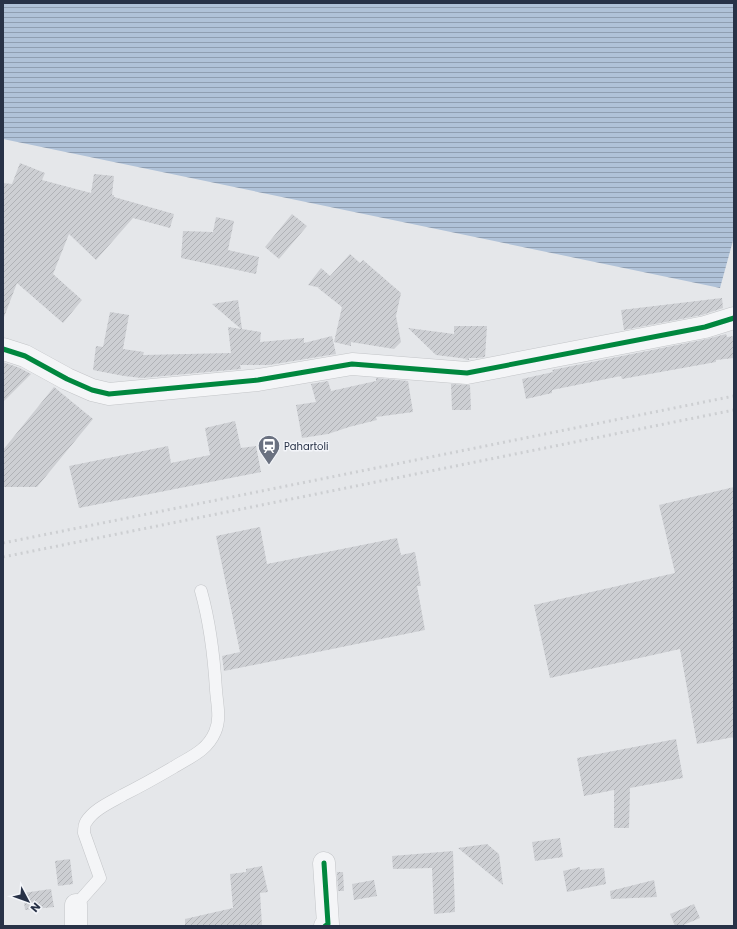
<svg xmlns="http://www.w3.org/2000/svg" width="737" height="929" viewBox="0 0 737 929" font-family="Poppins,sans-serif">
  <style>
    .water { fill: url(#water-rules) }
    .building { fill: url(#building-hatch) }
    .lines { fill: none; stroke-linecap: round; stroke-linejoin: round }
    .service-casing { stroke: #c3c5c8; stroke-width: 13 }
    .minor-casing { stroke: #c3c5c8; stroke-width: 23 }
    .tertiary-casing { stroke: #c3c5c8; stroke-width: 23 }
    .service { stroke: #f4f5f7; stroke-width: 12 }
    .minor { stroke: #f4f5f7; stroke-width: 22 }
    .tertiary { stroke: #f4f5f7; stroke-width: 22 }
    .rail { stroke: #cdcfd2; stroke-width: 3; stroke-dasharray: 2 4; stroke-linecap: butt }
    .cycleway-casing { stroke: #f3f5f9; stroke-width: 8 }
    .cycleway { stroke: #00873e; stroke-width: 5 }
    .labels { text-anchor: middle; stroke-width: 3; stroke-linejoin: round; paint-order: stroke }
    .poi-label { font-size: 10px; fill: #283247; stroke: #f3f5f9; text-anchor: start }
  </style>
  <defs>
    <pattern id="water-rules" width="6" height="5" patternUnits="userSpaceOnUse"><rect width="6" height="5" fill="#b0c2d8"/><path d="M0 2.5h6" fill="none" stroke="#8f9eb1"/></pattern>
    <pattern id="building-hatch" width="6" height="6" patternUnits="userSpaceOnUse"><rect width="6" height="6" fill="#cdcfd3"/><path d="M-1 1l2-2M0 6l6-6M5 7l2-2" fill="none" stroke="#b0b2b6"/></pattern>
  </defs>
  <rect width="100%" height="100%" fill="#e5e7ea"/>
  <path class="water" d="M 3,3 L 734,3 L 734,237 L 720,288 L 3,139 Z"/>
  <path class="building" d="M 20,163 L 45,173 L 42,180 L 91,193 L 94,174 L 114,176 L 112,195 L 114,195 L 114,197 L 174,214 L 170,228 L 133,218 L 96,260 L 69,234 L 53,274 L 82,300 L 63,323 L 17,283 L 4,317 L 3,316 L 3,183 L 12,184 Z
    M 292,214 L 307,226 L 279,259 L 265,247 Z
    M 216,217 L 234,221 L 228,250 L 259,257 L 256,274 L 181,258 L 183,231 L 213,232 Z
    M 350,254 L 360,263 L 363,260 L 401,293 L 396,316 L 401,342 L 394,349 L 351,342 L 351,346 L 334,342 L 342,307 L 318,288 L 321,288 L 308,285 L 321,268 L 330,276 Z
    M 722,298 L 723,308 L 702,315 L 624,330 L 621,310 Z
    M 238,300 L 242,329 L 261,332 L 260,342 L 304,338 L 304,343 L 332,336 L 336,354 L 269,365 L 240,365 L 241,369 L 142,378 L 124,376 L 93,370 L 96,346 L 103,347 L 110,312 L 129,315 L 123,349 L 144,352 L 143,355 L 231,353 L 228,327 L 241,329 L 212,304 Z
    M 454,326 L 487,326 L 485,357 L 477,358 L 469,358 L 469,360 L 464,360 L 468,359 L 436,355 L 408,328 L 454,334 Z
    M 726,334 L 727,337 L 734,336 L 734,358 L 716,360 L 716,362 L 622,379 L 621,376 L 552,390 L 552,393 L 526,399 L 522,379 L 553,372 L 552,370 L 707,339 Z
    M 3,362 L 20,368 L 31,374 L 3,402 Z
    M 376,378 L 408,381 L 413,412 L 376,417 L 377,420 L 349,427 L 328,434 L 302,438 L 296,405 L 316,402 L 311,384 L 328,381 L 331,391 L 376,381 Z
    M 451,384 L 470,385 L 471,410 L 452,410 Z
    M 54,387 L 93,419 L 37,487 L 3,487 L 3,450 Z
    M 235,421 L 241,448 L 256,446 L 261,472 L 79,508 L 69,466 L 168,446 L 171,463 L 210,455 L 205,428 Z
    M 734,487 L 734,737 L 697,744 L 680,649 L 550,678 L 534,605 L 675,573 L 659,505 Z
    M 260,527 L 267,564 L 397,538 L 401,555 L 415,552 L 421,586 L 417,586 L 425,630 L 224,671 L 222,656 L 240,652 L 216,536 Z
    M 676,739 L 683,778 L 630,788 L 629,828 L 614,828 L 614,790 L 584,796 L 577,758 Z
    M 560,838 L 563,857 L 535,861 L 532,842 Z
    M 487,844 L 499,854 L 503,885 L 458,848 Z
    M 453,851 L 455,912 L 434,914 L 432,868 L 393,869 L 392,856 Z
    M 70,859 L 73,884 L 58,886 L 55,861 Z
    M 262,866 L 268,892 L 260,893 L 262,926 L 185,926 L 185,919 L 233,908 L 230,874 L 246,872 L 246,869 Z
    M 580,867 L 580,870 L 604,868 L 606,884 L 567,892 L 563,871 Z
    M 337,872 L 343,872 L 344,891 L 338,891 Z
    M 374,880 L 377,896 L 354,900 L 352,884 Z
    M 654,880 L 657,897 L 611,899 L 610,891 Z
    M 51,889 L 54,907 L 25,910 L 23,893 Z
    M 694,904 L 700,918 L 681,926 L 675,926 L 670,914 Z"/>
  <g class="lines">
    <g class="service-casing">
      <path id="service" d="M 76,905 L 100,878 L 84,833 C 84,829 84,825 86,822 C 94,809 111,802 123,795 C 141,786 157,777 174,767 C 190,757 207,751 215,732 C 221,719 217,704 216,690 C 214,657 210,623 201,591"/>
    </g>
    <g class="minor-casing">
      <path id="minor" d="M 324,863 L 328,924 L 325,926
        M 76,926 L 76,905"/>
    </g>
    <g class="tertiary-casing">
      <path id="tertiary" d="M 3,349 L 25,356 L 67,379 L 92,390 L 109,394 L 258,380 L 352,364 L 467,373 L 705,327 L 734,318"/>
    </g>
    <use href="#service" class="service"/>
    <use href="#minor" class="minor"/>
    <use href="#tertiary" class="tertiary"/>
    <path class="rail" d="M 3,543 L 734,396
      M 3,557 L 734,410"/>
    <g class="cycleway-casing">
      <path id="cycleway" d="M 3,349 L 25,356 L 67,379 L 92,390 L 109,394 L 258,380 L 352,364 L 467,373 L 705,327 L 734,318
        M 324,863 L 328,924 L 325,926"/>
    </g>
    <use href="#cycleway" class="cycleway"/>
  </g>
  <defs>
    <g id="station-pin" transform="scale(1.15)"><path d="M0 17L-7.5 6A9.5 9.5 0 1 1 7.5 6Z" fill="#6a7180" stroke="#f3f5f9"/><path d="M-3-6H3Q5-6 5-4V2Q5 4 3 4L4.5 6H3L1.5 4h-3L-3 6H-4.5L-3 4Q-5 4-5 2V-4Q-5-6-3-6ZM-3.5-4v3h7v-3ZM-3.5 1v1.5H-2V1ZM2 1v1.5H3.5V1Z" fill="#fff"/></g>
  </defs>
  <g fill-rule="evenodd">
    <use href="#station-pin" x="269" y="446"/>
  </g>
  <g class="labels">
    <g class="poi-label">
      <text x="284" y="450">Pahartoli</text>
    </g>
  </g>
  <rect width="737" height="929" fill="none" stroke="#283247" stroke-width="8"/>
  <g transform="translate(28 901) rotate(131)" stroke="#f3f5f9" stroke-width="3" paint-order="stroke">
  <path d="M0-3L7 15L0 10L-7 15Z" fill="#283247"/>
  <text y="-6" font-size="11" font-weight="bold" text-anchor="middle" fill="#283247">N</text>
  </g>
</svg>
